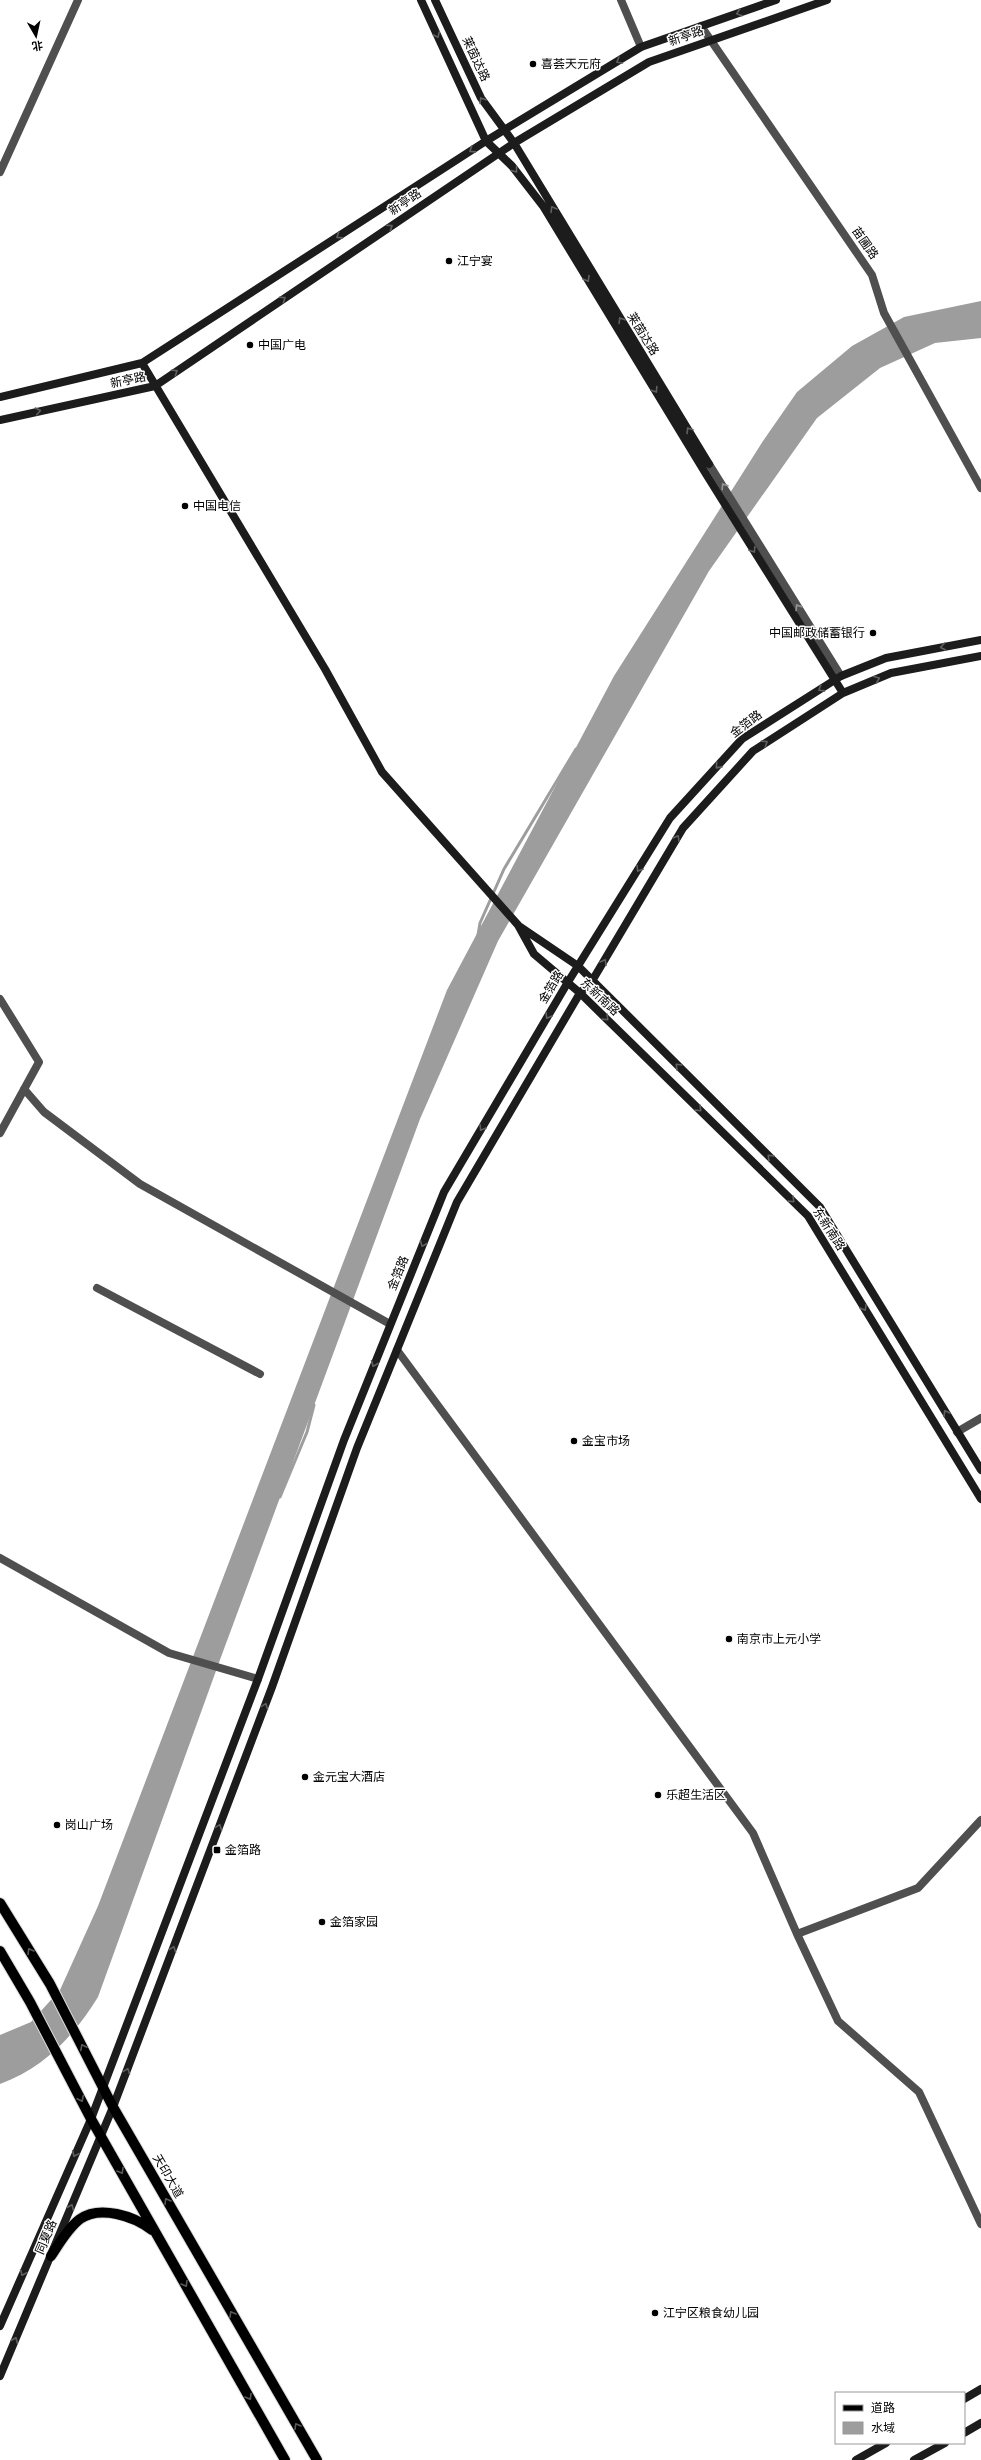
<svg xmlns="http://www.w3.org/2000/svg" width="981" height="2460" viewBox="0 0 981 2460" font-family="'Noto Sans','Noto Sans SC',sans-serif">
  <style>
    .water { fill: #9d9d9d }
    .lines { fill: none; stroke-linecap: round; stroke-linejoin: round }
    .stream { stroke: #9d9d9d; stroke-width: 3 }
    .primary-casing { stroke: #dbdbdb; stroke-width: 12 }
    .minor { stroke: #4f4f4f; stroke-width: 8 }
    .tertiary { stroke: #4f4f4f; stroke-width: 8 }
    .secondary { stroke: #1c1c1c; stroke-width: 8 }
    .primary { stroke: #000; stroke-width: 10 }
    .oneway { stroke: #606060 }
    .oneway2 { stroke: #959595 }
    .oneway3 { stroke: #595959 }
    .poi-dot { fill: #000; stroke: #fff; stroke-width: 1.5 }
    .labels { text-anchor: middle; stroke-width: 3; stroke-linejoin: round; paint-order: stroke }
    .street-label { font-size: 12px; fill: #000; stroke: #fff }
    .poi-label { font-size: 12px; fill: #000; stroke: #fff; text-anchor: start }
  </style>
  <rect width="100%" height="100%" fill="#fff"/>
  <path class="water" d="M 981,301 L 981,338 L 935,343 L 880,368 L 817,418 L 709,571 L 498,941 L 420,1119 L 221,1657 L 98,1997 C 74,2036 44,2068 0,2084 L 0,2035 L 31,2022 L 60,1990 L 98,1906 L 447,990 L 614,676 L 763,441 L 797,392 L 852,346 L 904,317 Z"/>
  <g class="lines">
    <path class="stream" d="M 478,935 L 480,923 L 504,869 L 576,749
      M 280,1497 L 307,1432 L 314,1405"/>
    <g class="primary-casing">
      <path id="primary" d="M 0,1903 L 50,1984 L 113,2107 L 317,2460
        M 0,1951 L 30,2002 L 91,2119 L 285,2460
        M 51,2256 C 59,2244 68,2228 80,2219 C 100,2205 134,2216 152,2230"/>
    </g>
    <path class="minor" d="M 621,0 L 641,47
      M 0,172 L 78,0
      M 0,999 L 39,1062 L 0,1133
      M 24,1089 L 44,1112 L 140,1184 L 390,1324
      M 97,1288 L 260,1374
      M 397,1350 L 753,1833 L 797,1934 L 918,1888 L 981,1820
      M 0,1558 L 169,1653 L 258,1679
      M 797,1934 L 838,2021 L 919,2092 L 981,2224"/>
    <path class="tertiary" d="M 701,26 L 872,275 L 884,313 L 981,488
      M 709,464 L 841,676
      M 957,1432 L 981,1418"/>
    <path class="secondary" d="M 421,0 L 486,141 L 512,166 L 543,206 L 706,474 L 843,693
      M 435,0 L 481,98 L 514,143 L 709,464
      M 142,363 L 325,669 L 382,772 L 518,925 L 534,954 L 580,993 L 808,1216 L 981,1499
      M 0,397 L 142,363 L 486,141 L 641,47 L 776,0
      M 0,420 L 155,386 L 514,143 L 649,62 L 827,0
      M 519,926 L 578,966 L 820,1207 L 981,1470
      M 0,2326 L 91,2119 L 258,1679 L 344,1440 L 444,1192 L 568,982 L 670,818 L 742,739 L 841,676 L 886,658 L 981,640
      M 0,2376 L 113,2107 L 272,1687 L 357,1448 L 457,1202 L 580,993 L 592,981 L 683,828 L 753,751 L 843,693 L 891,673 L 981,656
      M 964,2399 L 981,2389
      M 964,2433 L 981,2423
      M 856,2460 L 886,2443
      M 914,2460 L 945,2443"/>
    <use href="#primary" class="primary"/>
  </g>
  <defs><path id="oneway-chevron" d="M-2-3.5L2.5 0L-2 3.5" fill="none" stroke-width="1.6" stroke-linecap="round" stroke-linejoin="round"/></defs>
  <g class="oneway">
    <use href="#oneway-chevron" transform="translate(739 13) rotate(161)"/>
    <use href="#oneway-chevron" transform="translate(437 35) rotate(65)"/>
    <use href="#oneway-chevron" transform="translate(619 61) rotate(149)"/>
    <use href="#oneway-chevron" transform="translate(482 100) rotate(-122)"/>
    <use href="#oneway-chevron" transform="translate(472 150) rotate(147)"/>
    <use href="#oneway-chevron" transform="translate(515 170) rotate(52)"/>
    <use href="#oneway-chevron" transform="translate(553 209) rotate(-121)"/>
    <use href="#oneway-chevron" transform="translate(390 227) rotate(-34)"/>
    <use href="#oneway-chevron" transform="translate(339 236) rotate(147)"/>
    <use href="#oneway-chevron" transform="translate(587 279) rotate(59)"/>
    <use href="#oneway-chevron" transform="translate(283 299) rotate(-34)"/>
    <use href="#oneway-chevron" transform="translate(621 320) rotate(-122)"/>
    <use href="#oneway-chevron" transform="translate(175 372) rotate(-34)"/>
    <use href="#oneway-chevron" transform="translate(655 390) rotate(58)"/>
    <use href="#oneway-chevron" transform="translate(38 411) rotate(-12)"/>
    <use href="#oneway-chevron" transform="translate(689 430) rotate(-122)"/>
    <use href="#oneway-chevron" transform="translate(753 550) rotate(58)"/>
    <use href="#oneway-chevron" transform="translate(943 647) rotate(169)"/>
    <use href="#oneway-chevron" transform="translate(877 679) rotate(-22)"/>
    <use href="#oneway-chevron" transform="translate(821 689) rotate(148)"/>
    <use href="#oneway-chevron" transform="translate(765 743) rotate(-33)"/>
    <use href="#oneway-chevron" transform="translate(718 766) rotate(132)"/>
    <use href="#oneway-chevron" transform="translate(677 838) rotate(-59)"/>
    <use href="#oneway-chevron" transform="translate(639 869) rotate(122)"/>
    <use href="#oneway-chevron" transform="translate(604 962) rotate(-59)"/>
    <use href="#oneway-chevron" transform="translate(548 1016) rotate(121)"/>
    <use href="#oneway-chevron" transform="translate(606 1018) rotate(44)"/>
    <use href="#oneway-chevron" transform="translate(678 1066) rotate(-135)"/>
    <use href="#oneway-chevron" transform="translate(699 1109) rotate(44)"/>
    <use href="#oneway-chevron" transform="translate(482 1128) rotate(121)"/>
    <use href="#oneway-chevron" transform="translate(770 1157) rotate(-135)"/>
    <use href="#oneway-chevron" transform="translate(792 1200) rotate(44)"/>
    <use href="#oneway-chevron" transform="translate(423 1244) rotate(112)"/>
    <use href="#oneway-chevron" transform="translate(864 1308) rotate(59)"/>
    <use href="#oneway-chevron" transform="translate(374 1364) rotate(112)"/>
    <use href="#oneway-chevron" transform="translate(946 1413) rotate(-121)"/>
    <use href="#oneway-chevron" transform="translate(265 1706) rotate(-69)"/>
    <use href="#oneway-chevron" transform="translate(219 1827) rotate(-69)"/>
    <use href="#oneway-chevron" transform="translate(173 1949) rotate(-69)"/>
    <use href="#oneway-chevron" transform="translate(127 2071) rotate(-69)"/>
    <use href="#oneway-chevron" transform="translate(75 2154) rotate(114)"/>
    <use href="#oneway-chevron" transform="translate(71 2207) rotate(-67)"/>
    <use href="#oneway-chevron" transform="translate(23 2273) rotate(114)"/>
    <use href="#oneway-chevron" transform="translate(15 2340) rotate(-67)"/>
  </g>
  <g class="oneway2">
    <use href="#oneway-chevron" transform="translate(724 486) rotate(-123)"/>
    <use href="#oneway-chevron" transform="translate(798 607) rotate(-122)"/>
  </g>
  <g class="oneway3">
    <use href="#oneway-chevron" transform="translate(30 1951) rotate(-121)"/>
    <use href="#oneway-chevron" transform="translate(83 2047) rotate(-117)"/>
    <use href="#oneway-chevron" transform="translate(81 2099) rotate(63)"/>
    <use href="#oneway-chevron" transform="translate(121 2171) rotate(60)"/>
    <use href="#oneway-chevron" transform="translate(167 2201) rotate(-120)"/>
    <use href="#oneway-chevron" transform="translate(185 2284) rotate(60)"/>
    <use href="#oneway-chevron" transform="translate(232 2314) rotate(-120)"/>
    <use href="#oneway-chevron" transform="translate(249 2397) rotate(60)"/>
    <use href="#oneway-chevron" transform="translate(297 2426) rotate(-120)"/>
  </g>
  <g class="poi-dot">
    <circle cx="533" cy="64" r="4"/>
    <circle cx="449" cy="261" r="4"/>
    <circle cx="250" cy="345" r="4"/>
    <circle cx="185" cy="506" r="4"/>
    <circle cx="873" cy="633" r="4"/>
    <circle cx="574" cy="1441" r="4"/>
    <circle cx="729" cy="1639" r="4"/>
    <circle cx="305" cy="1777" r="4"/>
    <circle cx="658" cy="1795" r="4"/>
    <circle cx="57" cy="1825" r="4"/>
    <rect x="213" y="1846" width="8" height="8" rx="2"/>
    <circle cx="322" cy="1922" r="4"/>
    <circle cx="655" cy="2313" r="4"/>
  </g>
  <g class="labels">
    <g class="street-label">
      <text transform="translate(686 36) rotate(-19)" y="4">新亭路</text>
      <text transform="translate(476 59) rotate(65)" y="4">莱茵达路</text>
      <text transform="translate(405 202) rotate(-34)" y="4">新亭路</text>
      <text transform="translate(865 243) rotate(55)" y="4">苗圃路</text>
      <text transform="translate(643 334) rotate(58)" y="4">莱茵达路</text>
      <text transform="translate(128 380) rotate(-12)" y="4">新亭路</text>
      <text transform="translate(746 724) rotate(-37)" y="4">金箔路</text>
      <text transform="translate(551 987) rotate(-59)" y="4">金箔路</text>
      <text transform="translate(600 997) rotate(43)" y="4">东新南路</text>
      <text transform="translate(829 1229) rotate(57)" y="4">东新南路</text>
      <text transform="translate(398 1273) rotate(-68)" y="4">金箔路</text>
      <text transform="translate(168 2176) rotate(60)" y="4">天印大道</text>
      <text transform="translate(46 2237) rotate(-67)" y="4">同夏路</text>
    </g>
    <g class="poi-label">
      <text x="541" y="68">喜荟天元府</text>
      <text x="457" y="265">江宁宴</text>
      <text x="258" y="349">中国广电</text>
      <text x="193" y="510">中国电信</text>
      <text x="865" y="637" text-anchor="end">中国邮政储蓄银行</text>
      <text x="582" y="1445">金宝市场</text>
      <text x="737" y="1643">南京市上元小学</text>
      <text x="313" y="1781">金元宝大酒店</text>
      <text x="666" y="1799">乐超生活区</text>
      <text x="65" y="1829">岗山广场</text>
      <text x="225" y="1854">金箔路</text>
      <text x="330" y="1926">金箔家园</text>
      <text x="663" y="2317">江宁区粮食幼儿园</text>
    </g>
  </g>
  <rect x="835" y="2392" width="130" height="52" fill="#ffffff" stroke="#999999"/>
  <rect x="843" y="2405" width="20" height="6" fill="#000000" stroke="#999999"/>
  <text x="871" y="2412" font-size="12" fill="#000000">道路</text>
  <rect x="843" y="2422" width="20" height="12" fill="#9d9d9d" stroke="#999999"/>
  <text x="871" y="2432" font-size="12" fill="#000000">水域</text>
  <g transform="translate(36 36) rotate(171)" stroke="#ffffff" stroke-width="3" paint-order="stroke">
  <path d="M0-3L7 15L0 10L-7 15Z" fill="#000000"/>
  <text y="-6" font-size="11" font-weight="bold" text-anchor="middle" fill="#000000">北</text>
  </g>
</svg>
